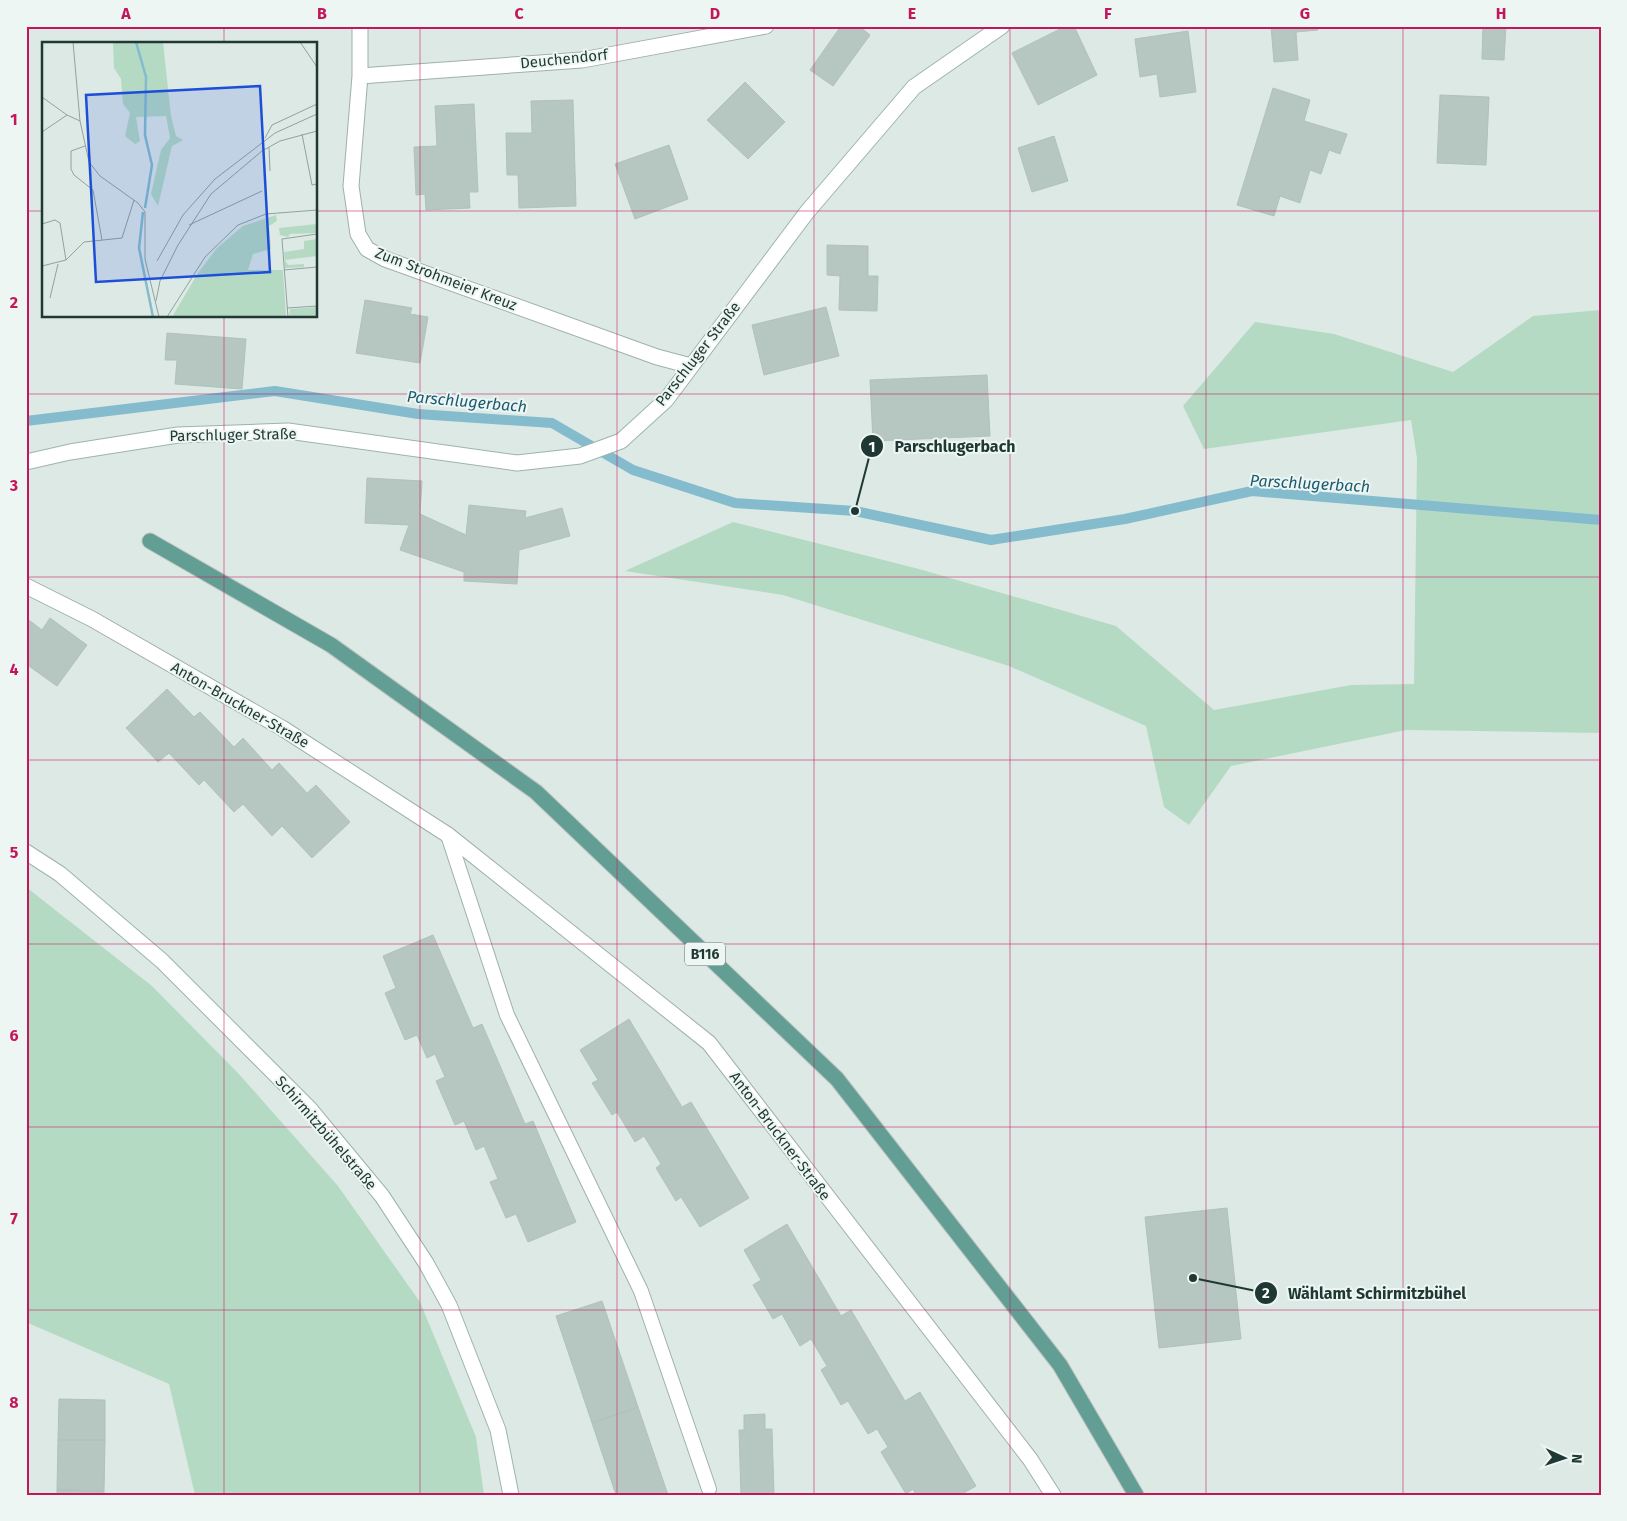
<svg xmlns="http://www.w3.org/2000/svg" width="1627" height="1521" viewBox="0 0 1627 1521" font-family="'Fira Sans',sans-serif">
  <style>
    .green { fill: #b5dac3 }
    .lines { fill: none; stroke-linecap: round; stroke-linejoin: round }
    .stream { stroke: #84bcce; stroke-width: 10 }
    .building { fill: #b6c6c1; stroke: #b0c2bc }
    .service-casing { stroke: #a0b0ac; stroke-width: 16 }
    .minor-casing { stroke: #a0b0ac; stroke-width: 17 }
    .secondary-casing { stroke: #9cb4ae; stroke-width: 17 }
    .primary-casing { stroke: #bcc3c2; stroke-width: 17 }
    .service { stroke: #fff; stroke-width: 14 }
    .minor { stroke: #fff; stroke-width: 15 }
    .secondary { stroke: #fff; stroke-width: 15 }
    .primary { stroke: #629e94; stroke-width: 15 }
    .grid { fill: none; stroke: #c2185b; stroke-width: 1; stroke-opacity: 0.55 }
    .labels { text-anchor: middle; stroke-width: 4; stroke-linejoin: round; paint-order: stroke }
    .shield { fill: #edf6f2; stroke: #5d716c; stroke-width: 1 }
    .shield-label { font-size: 14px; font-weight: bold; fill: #1f3833 }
    .street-label { font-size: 15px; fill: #1f3833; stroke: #edf6f2 }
    .water-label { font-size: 16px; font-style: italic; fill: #1b5b72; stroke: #edf6f2 }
    .inset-river { fill: none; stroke: #84bcce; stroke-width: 2.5 }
    .inset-road { fill: none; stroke: #91a29e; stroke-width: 1 }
    .view { fill: #1d4ed8; fill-opacity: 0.15; stroke: #1d4ed8; stroke-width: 2.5 }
    .inset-edge { fill: none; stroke: #1f3833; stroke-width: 2.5 }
    .leader { fill: none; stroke: #1f3833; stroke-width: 2 }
    .callout-dot { fill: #1f3833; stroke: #edf6f2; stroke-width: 2 }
    .mark-label { font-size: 15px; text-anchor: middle; font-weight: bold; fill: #fff }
    .callout-label { font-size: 16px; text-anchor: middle; font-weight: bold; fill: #1f3833; stroke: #edf6f2; stroke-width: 4; stroke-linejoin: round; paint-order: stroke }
    .neatline { fill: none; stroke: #c2185b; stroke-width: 2 }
    .grid-label { font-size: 16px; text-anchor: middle; font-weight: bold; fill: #c2185b }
  </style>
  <rect width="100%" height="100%" fill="#dde9e5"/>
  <path class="green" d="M 1601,310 L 1601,733 L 1406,730 L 1231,766 L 1189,825 L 1164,807 L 1146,726 L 1009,666 L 783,595 L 625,571 L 733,522 L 919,569 L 1116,626 L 1214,710 L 1351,685 L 1414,684 L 1417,458 L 1411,420 L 1204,449 L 1183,406 L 1255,322 L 1334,334 L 1453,372 L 1533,316 Z
    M 26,887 L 152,986 L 238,1073 L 338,1186 L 420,1302 L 476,1437 L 484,1495 L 195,1495 L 169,1384 L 28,1323 L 26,1367 Z"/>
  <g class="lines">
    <path class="stream" d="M 26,421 L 275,391 L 418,414 L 552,423 L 633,470 L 735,503 L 855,511 L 991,540 L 1125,519 L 1252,491 L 1601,520"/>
  </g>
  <path class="building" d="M 841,26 L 859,26 L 870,35 L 833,86 L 810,70 Z
    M 1066,26 L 1074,26 L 1097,75 L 1038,105 L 1012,53 Z
    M 1271,26 L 1318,26 L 1318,30 L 1296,32 L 1298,60 L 1274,62 Z
    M 1483,26 L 1506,26 L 1504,60 L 1482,59 Z
    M 1188,31 L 1196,92 L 1160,97 L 1157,74 L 1140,77 L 1135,39 Z
    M 745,82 L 785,122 L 748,159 L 707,120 Z
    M 1273,88 L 1310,100 L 1304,121 L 1347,134 L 1340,154 L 1329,150 L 1321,174 L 1310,170 L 1300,203 L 1280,196 L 1274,216 L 1237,205 Z
    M 1440,95 L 1489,97 L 1486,165 L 1437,163 Z
    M 573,100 L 576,206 L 519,208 L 518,175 L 507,175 L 506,133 L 532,133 L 531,101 Z
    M 474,104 L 478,192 L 469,192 L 470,208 L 426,210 L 425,194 L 416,195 L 414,147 L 437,146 L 435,106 Z
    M 1054,136 L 1068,181 L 1032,192 L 1018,148 Z
    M 669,145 L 688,199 L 635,219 L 615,164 Z
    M 827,245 L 868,246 L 868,276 L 878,276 L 877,311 L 839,310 L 840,276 L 827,275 Z
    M 365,300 L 412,308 L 410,314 L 428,317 L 420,363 L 356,353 Z
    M 826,307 L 839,356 L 764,375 L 752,325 Z
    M 167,333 L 246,339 L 242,389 L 175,384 L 177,360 L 165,360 Z
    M 987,375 L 990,436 L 873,441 L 870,380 Z
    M 367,478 L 422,481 L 420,514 L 466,535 L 469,505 L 526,511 L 525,518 L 562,508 L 570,536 L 519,550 L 517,584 L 464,581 L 464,572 L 400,550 L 409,525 L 365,523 Z
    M 26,618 L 42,630 L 50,618 L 87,645 L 57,686 L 26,664 Z
    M 167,689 L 194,717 L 200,712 L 234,747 L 243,738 L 272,770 L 279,763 L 307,793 L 316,785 L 350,822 L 312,858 L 282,826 L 272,836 L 243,804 L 234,812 L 204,780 L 199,785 L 169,753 L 158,762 L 126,728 Z
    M 433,935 L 473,1028 L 482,1024 L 525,1124 L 533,1121 L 576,1222 L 528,1242 L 516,1214 L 506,1218 L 490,1182 L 498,1179 L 484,1146 L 476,1150 L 464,1121 L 455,1125 L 436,1081 L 445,1077 L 435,1054 L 427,1058 L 417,1035 L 405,1040 L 385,993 L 396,988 L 383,956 Z
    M 629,1019 L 682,1107 L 691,1102 L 749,1198 L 700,1227 L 681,1197 L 676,1201 L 656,1168 L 661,1164 L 644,1136 L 635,1142 L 617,1112 L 612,1115 L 592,1083 L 598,1080 L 580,1050 Z
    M 1227,1208 L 1241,1339 L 1159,1348 L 1145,1217 Z
    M 787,1224 L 841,1316 L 851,1310 L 905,1401 L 920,1392 L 976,1486 L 960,1495 L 916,1495 L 913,1489 L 906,1494 L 881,1452 L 888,1447 L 877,1429 L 868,1434 L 848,1401 L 841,1405 L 821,1370 L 827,1366 L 811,1339 L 800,1346 L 782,1314 L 773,1319 L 753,1285 L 761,1280 L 744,1250 Z
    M 602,1301 L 638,1407 L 592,1423 L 556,1316 Z
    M 59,1399 L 105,1400 L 105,1440 L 58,1440 Z
    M 638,1407 L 668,1495 L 616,1495 L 592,1423 Z
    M 765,1414 L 765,1429 L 772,1429 L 774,1495 L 741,1495 L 739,1430 L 744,1430 L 744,1415 Z
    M 58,1440 L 105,1440 L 104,1491 L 57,1490 Z
    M 57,1490 L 104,1491 L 104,1495 L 57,1495 Z"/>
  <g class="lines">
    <g class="service-casing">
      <path id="service" d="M 448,835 L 507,1015 L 641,1291 L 709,1489"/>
    </g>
    <g class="minor-casing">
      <path id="minor" d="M 360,26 L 360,76 L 351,186 L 358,234 L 367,249 L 385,259 L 657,357 L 691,366
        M 360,76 L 582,60 L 766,26
        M 26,586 L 92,619 L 282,728 L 448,835 L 709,1043 L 1030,1459 L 1053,1495"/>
    </g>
    <g class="secondary-casing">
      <path id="secondary" d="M 26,462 L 70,452 L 178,435 L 288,431 L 517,463 L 580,456 L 621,441 L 666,400 L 807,212 L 914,87 L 1002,26
        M 26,852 L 60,874 L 162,961 L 309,1108 L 382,1196 L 426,1263 L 449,1305 L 498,1430 L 511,1495"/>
    </g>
    <g class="primary-casing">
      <path id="primary" d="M 150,541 L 331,645 L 536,792 L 837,1079 L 1060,1365 L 1136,1495"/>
    </g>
    <use href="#service" class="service"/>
    <use href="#minor" class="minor"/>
    <use href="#secondary" class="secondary"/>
    <use href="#primary" class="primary"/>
  </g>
  <path class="grid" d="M 224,26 L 224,44M 420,26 L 420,1495M 617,26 L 617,1495M 814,26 L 814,1495M 1010,26 L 1010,1495M 1206,26 L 1206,1495M 1403,26 L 1403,1495M 26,211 L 44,211M 316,211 L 1601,211M 224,316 L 224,1495M 26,394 L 1601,394M 26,577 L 1601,577M 26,760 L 1601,760M 26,944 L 1601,944M 26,1127 L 1601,1127M 26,1310 L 1601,1310"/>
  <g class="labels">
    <rect class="shield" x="685" y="942.5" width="40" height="23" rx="4"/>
    <g class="shield-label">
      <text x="705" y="959">B116</text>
    </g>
    <g class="street-label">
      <text transform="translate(564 59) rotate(-6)" y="5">Deuchendorf</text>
      <text transform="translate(446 279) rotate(21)" y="5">Zum Strohmeier Kreuz</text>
      <text transform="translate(698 354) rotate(-52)" y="5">Parschluger Straße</text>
      <text transform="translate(233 435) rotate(-1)" y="5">Parschluger Straße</text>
      <text transform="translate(240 705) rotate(30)" y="5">Anton-Bruckner-Straße</text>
      <text transform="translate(326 1133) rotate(49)" y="5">Schirmitzbühelstraße</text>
      <text transform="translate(780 1136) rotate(53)" y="5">Anton-Bruckner-Straße</text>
    </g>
    <g class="water-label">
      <text transform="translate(467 401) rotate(5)" y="6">Parschlugerbach</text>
      <text transform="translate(1310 483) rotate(3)" y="6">Parschlugerbach</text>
    </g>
  </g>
  <g transform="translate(42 42)">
    <rect width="275" height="275" fill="#dde9e5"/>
    <path d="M 71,0 L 121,0 L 129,74 L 134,94 L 141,98 L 130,104 L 116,164 L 109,152 L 119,108 L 128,96 L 124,74 L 94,75 L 98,99 L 93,102 L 83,94 L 88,71 L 81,62 L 79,37 L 72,26 ZM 234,173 L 235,179 L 227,184 L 229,207 L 211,212 L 206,228 L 241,228 L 244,275 L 130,275 L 156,231 L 175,206 L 201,184 ZM 275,182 L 275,191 L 248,192 L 246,195 L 238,193 L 237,186 ZM 275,197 L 275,214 L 243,218 L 246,223 L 262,222 L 262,225 L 243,226 L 242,210 L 262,207 L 262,199 ZM 275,265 L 275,275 L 247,275 L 248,267 Z" fill="#b5dac3"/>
    <path class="inset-river" d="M 94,0 L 104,35 L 103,93 L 110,123 L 103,166M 101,170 L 97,206 L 111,275"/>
    <path class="inset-road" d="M 31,0 L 38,79 L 47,120 L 58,134 L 96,161 L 103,170 L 103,217 L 117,275M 258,0 L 275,25M 0,55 L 25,73M 0,90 L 25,73 L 38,79M 260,92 L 270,143 L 275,142M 223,96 L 230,83 L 275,62M 43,104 L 29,109 L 29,127 L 32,133 L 51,148 L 60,198M 227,105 L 228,129M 0,182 L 13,178 L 18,181 L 24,218M 147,183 L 220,149M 115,219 L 141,173 L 173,137 L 233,91 L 275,72M 0,224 L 24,218 L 42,200 L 80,196 L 92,158M 242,228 L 275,225M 8,256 L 16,222M 114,259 L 118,239 L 136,203 L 169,152 L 220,109 L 238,99 L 275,89M 245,266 L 275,264M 125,275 L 163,215 L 196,183 L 224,172 L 275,168M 246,275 L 240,197 L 275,192"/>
    <path class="view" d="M 218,44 L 228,230 L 54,240 L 44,53 Z"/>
    <rect width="275" height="275" class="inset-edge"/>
  </g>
  <path class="leader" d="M855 511L872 446M1193 1278L1266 1293"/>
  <g class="callout-dot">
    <circle cx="855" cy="511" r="5"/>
    <circle cx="1193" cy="1278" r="5"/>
    <circle cx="872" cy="446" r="12"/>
    <circle cx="1266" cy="1293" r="12"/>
  </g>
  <g class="mark-label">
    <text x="872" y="452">1</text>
    <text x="1266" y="1298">2</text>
  </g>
  <g class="callout-label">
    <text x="955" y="452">Parschlugerbach</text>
    <text x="1377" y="1299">Wählamt Schirmitzbühel</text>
  </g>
  <rect width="1627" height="1521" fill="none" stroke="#edf6f2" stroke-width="55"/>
  <g transform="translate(1564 1458) rotate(93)" stroke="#edf6f2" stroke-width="4" paint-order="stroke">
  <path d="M0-4L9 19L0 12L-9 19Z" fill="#1f3833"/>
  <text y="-8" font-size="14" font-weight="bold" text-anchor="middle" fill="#1f3833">N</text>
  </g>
  <rect x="28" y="28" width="1572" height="1466" class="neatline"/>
  <g class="grid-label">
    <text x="126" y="19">A</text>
    <text x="322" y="19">B</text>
    <text x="519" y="19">C</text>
    <text x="715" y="19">D</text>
    <text x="912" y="19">E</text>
    <text x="1108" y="19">F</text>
    <text x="1305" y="19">G</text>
    <text x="1501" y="19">H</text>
    <text x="14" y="125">1</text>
    <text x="14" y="308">2</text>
    <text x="14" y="491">3</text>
    <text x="14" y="675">4</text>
    <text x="14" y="858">5</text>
    <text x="14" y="1041">6</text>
    <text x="14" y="1224">7</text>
    <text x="14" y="1408">8</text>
  </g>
</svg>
